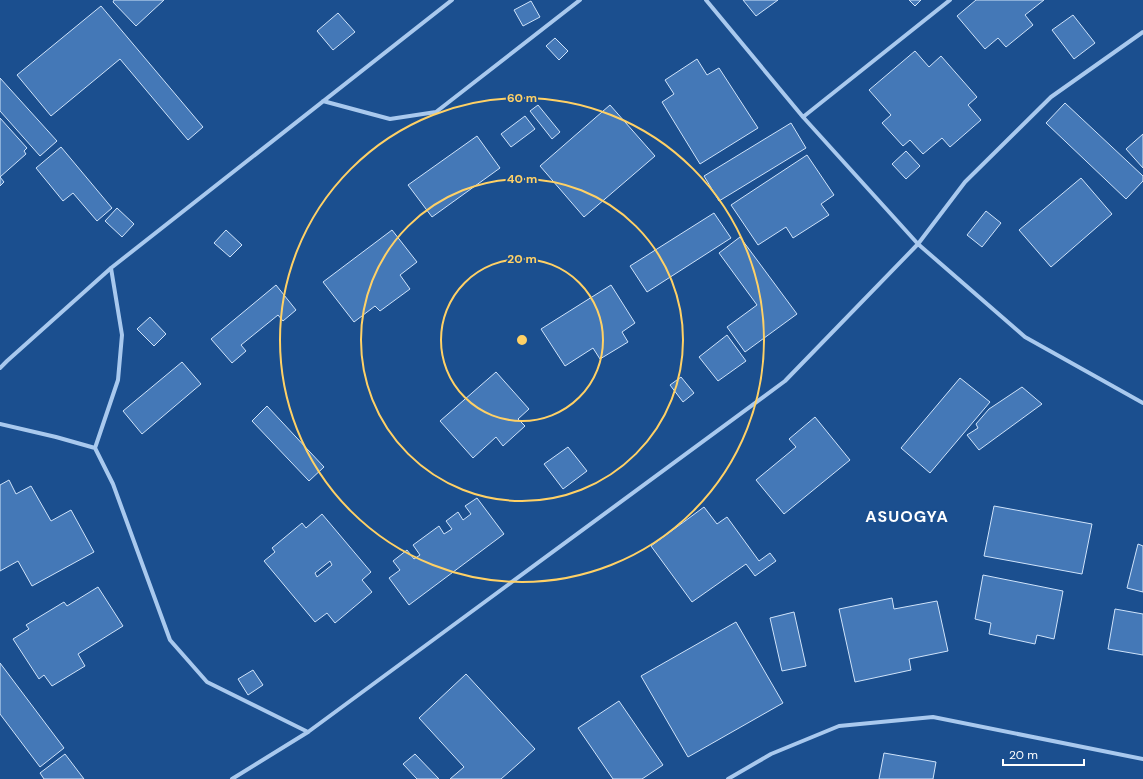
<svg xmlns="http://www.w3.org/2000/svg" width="1143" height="779" viewBox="0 0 1143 779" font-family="'DM Sans',sans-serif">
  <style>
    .building { fill: #4478b7; stroke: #cfe3fa; fill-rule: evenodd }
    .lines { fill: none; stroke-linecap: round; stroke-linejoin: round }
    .street { stroke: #a9c9ee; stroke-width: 4 }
    .ring { fill: none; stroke: #ffd166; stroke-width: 2 }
    .labels { text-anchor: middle; stroke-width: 3.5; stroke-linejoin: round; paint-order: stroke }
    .district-label { font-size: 16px; font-weight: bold; letter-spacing: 1px; fill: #fff; stroke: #1b4f8f }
    .centre { fill: #ffd166; stroke: #1b4f8f; stroke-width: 2 }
    .ring-label { font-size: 12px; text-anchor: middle; font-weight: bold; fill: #ffd166; stroke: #1b4f8f; stroke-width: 3.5; stroke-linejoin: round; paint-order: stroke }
  </style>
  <rect width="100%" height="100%" fill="#1b4f8f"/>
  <path class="building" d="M 114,0 L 164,0 L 136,26 L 113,2 Z
    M 743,0 L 778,0 L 756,16 Z
    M 909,0 L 921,0 L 915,6 Z
    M 976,0 L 1044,0 L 1025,15 L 1033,25 L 1006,47 L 998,38 L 985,49 L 957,16 Z
    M 531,1 L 540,17 L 523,26 L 514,10 Z
    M 101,6 L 203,127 L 188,140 L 120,59 L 51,116 L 17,75 Z
    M 338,13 L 355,32 L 333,50 L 317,31 Z
    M 1073,15 L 1095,43 L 1074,59 L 1052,30 Z
    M 555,38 L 568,51 L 559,60 L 546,46 Z
    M 915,51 L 929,67 L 941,56 L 977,97 L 968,105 L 981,120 L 950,147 L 942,138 L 923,154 L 910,140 L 903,146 L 882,123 L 891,115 L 869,90 Z
    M 697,59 L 707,75 L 719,68 L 758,128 L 700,164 L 662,102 L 674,94 L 665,80 Z
    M 0,78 L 57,141 L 40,156 L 0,111 Z
    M 1065,103 L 1143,176 L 1143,181 L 1126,199 L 1046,123 Z
    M 538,105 L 560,132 L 552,139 L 530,111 Z
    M 610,105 L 655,156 L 584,217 L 540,166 Z
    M 525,116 L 535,129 L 511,147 L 501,134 Z
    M 0,118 L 27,148 L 24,151 L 26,154 L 0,177 L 4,182 L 0,186 Z
    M 791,123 L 806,148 L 719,201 L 704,176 Z
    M 1143,134 L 1143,168 L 1126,149 Z
    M 477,136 L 500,168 L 432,217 L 408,185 Z
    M 61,147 L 112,208 L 97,221 L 73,193 L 63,201 L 36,168 Z
    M 906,151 L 920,166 L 906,179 L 892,164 Z
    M 807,155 L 834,195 L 821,204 L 829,215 L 793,238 L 786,227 L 758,245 L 731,205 Z
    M 1081,178 L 1112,214 L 1051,267 L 1019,230 Z
    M 117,208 L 134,224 L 122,237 L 105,221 Z
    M 986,211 L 1001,223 L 982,247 L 967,235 Z
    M 714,213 L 731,238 L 647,292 L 630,266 Z
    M 226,230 L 242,245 L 230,257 L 214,243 Z
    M 392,230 L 417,262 L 400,275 L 410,289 L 380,311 L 375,306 L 354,322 L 323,282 Z
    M 740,237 L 797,314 L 745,352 L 727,327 L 757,305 L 719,253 Z
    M 276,285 L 296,310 L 283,321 L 278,315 L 241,345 L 246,351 L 232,363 L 211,339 Z
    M 611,285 L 635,323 L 622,332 L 628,342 L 600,359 L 593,348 L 565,366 L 541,329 Z
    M 150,317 L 166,334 L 154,346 L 137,329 Z
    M 727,335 L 746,361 L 718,381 L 699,357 Z
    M 182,362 L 201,384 L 142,434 L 123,411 Z
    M 496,372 L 529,409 L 518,419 L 525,426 L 503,446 L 496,437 L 473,458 L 440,421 Z
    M 681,377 L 694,393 L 683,402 L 670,385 Z
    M 960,378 L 990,402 L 930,473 L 901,448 Z
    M 1022,387 L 1042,404 L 979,450 L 967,435 L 978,428 L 976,424 L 989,409 Z
    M 267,406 L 324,467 L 309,481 L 252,421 Z
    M 815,417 L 850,460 L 784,514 L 756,480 L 796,447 L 789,439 Z
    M 568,447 L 587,471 L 563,489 L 544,464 Z
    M 9,480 L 16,494 L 31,486 L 51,521 L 71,510 L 94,552 L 32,586 L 18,561 L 0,571 L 0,485 Z
    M 477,498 L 504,534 L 409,605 L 389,578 L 400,570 L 393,561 L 407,550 L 414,559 L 420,555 L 413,545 L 439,526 L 444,534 L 452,529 L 446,521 L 458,512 L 463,520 L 471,514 L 465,506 Z
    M 994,506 L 1092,524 L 1082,574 L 984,556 Z
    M 704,507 L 717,524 L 727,517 L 759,561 L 770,553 L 776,561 L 755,576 L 746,564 L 692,602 L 651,546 Z
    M 322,514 L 371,572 L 362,580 L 372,592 L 335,623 L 327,613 L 315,622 L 264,561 L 275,552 L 272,548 L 302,523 L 306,528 ZM 330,561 L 332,565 L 317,577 L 315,573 Z
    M 1138,544 L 1143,546 L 1143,592 L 1127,588 Z
    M 983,575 L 1063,591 L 1054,639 L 1037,635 L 1035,644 L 989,634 L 991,623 L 975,619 Z
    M 98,587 L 123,626 L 78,654 L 85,666 L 52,686 L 44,675 L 39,679 L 13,639 L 29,629 L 26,625 L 64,602 L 67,606 Z
    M 892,598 L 894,609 L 937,601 L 948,651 L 909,659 L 911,670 L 855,682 L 839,609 Z
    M 1115,609 L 1143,614 L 1143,655 L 1108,649 Z
    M 794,612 L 806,666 L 782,671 L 770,618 Z
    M 736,622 L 783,703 L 688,757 L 641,676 Z
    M 0,663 L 64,748 L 40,767 L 0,714 Z
    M 253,670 L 263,685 L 248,695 L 238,679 Z
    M 466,674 L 535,749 L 501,779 L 450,779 L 464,767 L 419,718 Z
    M 619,701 L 663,765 L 642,779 L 613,779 L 578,728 Z
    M 884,753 L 936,762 L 933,779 L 879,779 Z
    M 65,754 L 84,779 L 44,779 L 40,773 Z
    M 415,754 L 439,779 L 417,779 L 403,764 Z"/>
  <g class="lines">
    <path class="street" d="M 706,0 L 803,117 L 918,244 L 1025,337 L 1143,403
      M 323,101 L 390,119 L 436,112 L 580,0
      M 803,117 L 950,0
      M 0,368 L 7,361 L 111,268 L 452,0
      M 0,424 L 56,437 L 95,448 L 113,484 L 170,640 L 207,682 L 308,732
      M 95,448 L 118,380 L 122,335 L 111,268
      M 232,779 L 308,732 L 785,381 L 918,244 L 965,182 L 1051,97 L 1143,32
      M 728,779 L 771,754 L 839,726 L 933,717 L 1143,759"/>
  </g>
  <g class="ring">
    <circle cx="522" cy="340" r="81"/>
    <circle cx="522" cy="340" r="161"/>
    <circle cx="522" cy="340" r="242"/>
  </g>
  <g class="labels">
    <g class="district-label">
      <text x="907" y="522">ASUOGYA</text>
    </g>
  </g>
  <circle cx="522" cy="340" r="6" class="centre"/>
  <g class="ring-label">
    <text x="522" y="102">60 m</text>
    <text x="522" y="183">40 m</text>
    <text x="522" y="263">20 m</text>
  </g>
  <path d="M1003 759v6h81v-6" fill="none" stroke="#ffffff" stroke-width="2"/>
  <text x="1009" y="759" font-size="12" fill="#ffffff" stroke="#1b4f8f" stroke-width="3" paint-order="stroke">20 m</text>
</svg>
